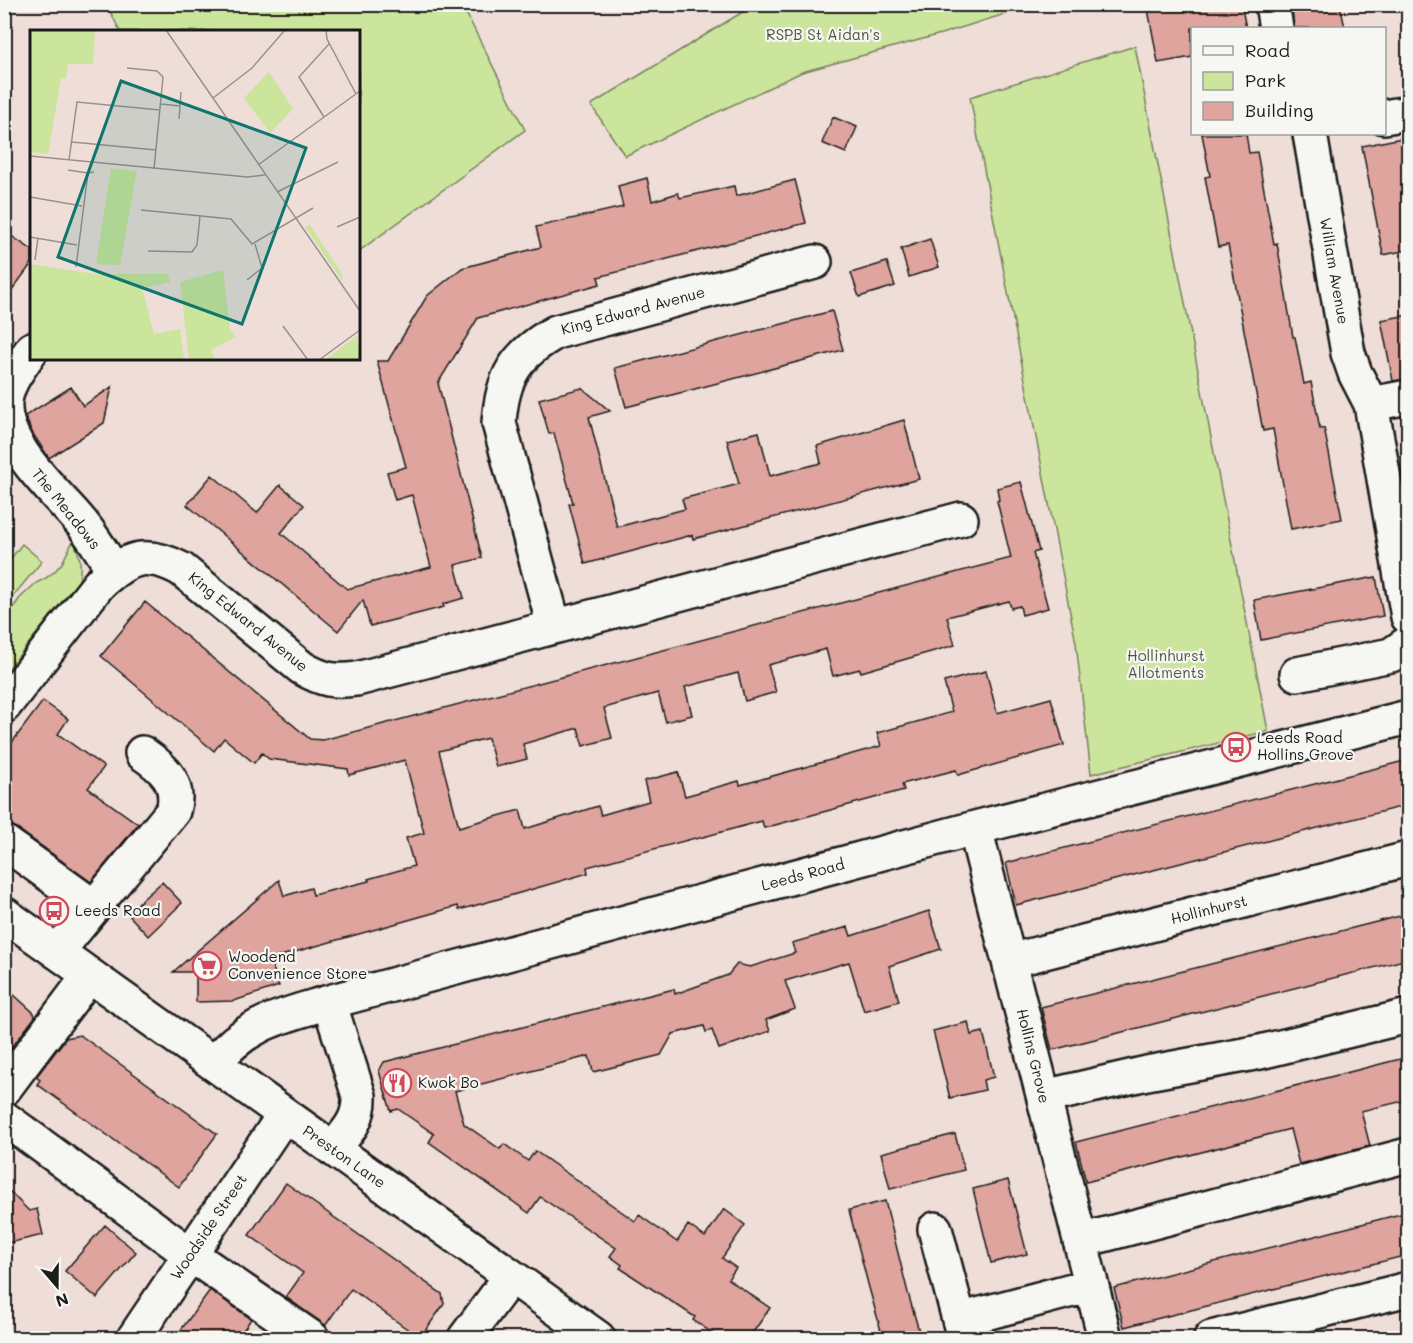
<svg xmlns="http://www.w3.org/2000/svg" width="1413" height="1343" viewBox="0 0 1413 1343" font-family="Mali,sans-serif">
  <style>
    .green { fill: #cce59c; stroke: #74805c; stroke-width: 1.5 }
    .building { fill: #dea49d; stroke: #1c1c1c; stroke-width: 1.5 }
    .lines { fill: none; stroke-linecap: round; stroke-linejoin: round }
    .minor-casing { stroke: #1c1c1c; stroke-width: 38 }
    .minor { stroke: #f6f6f2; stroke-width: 33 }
    .labels { text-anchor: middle; stroke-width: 4.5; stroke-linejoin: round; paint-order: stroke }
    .park-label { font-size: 15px; fill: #515842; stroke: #f6f6f2 }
    .street-label { font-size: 15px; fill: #1c1c1c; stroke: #f6f6f2 }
    .poi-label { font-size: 15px; fill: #1c1c1c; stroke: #f6f6f2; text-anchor: start }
    .inset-road { fill: none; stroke: #9b908d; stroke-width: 1.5 }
    .view { fill: #0f766e; fill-opacity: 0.15; stroke: #0f766e; stroke-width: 3 }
    .inset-edge { fill: none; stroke: #1c1c1c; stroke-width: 3 }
  </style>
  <rect width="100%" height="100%" fill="#efddd8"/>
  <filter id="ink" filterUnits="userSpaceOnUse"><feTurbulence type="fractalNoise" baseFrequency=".0167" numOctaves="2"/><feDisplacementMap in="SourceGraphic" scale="12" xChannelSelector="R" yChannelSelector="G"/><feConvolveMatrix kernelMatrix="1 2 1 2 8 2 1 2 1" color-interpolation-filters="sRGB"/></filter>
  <g filter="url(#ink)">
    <path class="green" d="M 107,5 L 462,5 L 525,130 L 359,251 L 358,32 L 120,31 Z
      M 754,5 L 754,4 L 1034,5 L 941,34 L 802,72 L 625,156 L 591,105 Z
      M 1135,46 L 1268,731 L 1091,774 L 1076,643 L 970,97 Z
      M 73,541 C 80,554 82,565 79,581 L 5,673 L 5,619 L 20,598 L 36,583 L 46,578 L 55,571 L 62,563 Z
      M 22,544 L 42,561 L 5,606 L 5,566 Z"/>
    <path class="building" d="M 1147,4 L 1241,4 L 1246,28 L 1192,28 L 1192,57 L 1158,63 Z
      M 1322,4 L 1340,4 L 1345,28 L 1294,28 L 1292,10 Z
      M 833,117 L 857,127 L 846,153 L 822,143 Z
      M 1202,134 L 1246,134 L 1249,153 L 1257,152 L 1274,244 L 1277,243 L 1293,337 L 1295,337 L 1304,384 L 1311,382 L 1320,429 L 1324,428 L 1342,519 L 1291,529 L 1273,429 L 1263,431 L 1228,245 L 1218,247 L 1205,177 L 1210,176 Z
      M 1402,138 L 1408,173 L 1408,250 L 1383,255 L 1362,146 Z
      M 647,178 L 652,201 L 678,193 L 680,198 L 734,186 L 736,196 L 795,180 L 806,223 L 598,277 L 600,284 L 478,318 L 438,383 L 482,558 L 455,565 L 464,598 L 443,604 L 444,607 L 370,626 L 363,600 L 338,631 L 187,505 L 212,475 L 257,513 L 280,485 L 304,505 L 281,533 L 347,589 L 431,567 L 412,495 L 395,500 L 387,472 L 406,467 L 377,361 L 388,361 L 427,296 L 462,268 L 541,247 L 536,227 L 623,207 L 618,186 Z
      M 4,231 L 32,250 L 32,263 L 4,301 Z
      M 930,239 L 939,267 L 909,277 L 901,249 Z
      M 887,262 L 895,286 L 859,297 L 851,273 Z
      M 832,311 L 843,350 L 626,407 L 615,368 Z
      M 1408,315 L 1408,379 L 1393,381 L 1381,320 Z
      M 71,387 L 83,406 L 112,387 L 104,423 L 49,458 L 33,434 L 25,416 Z
      M 582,388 L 610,411 L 589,417 L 617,527 L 685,509 L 682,499 L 739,484 L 727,440 L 759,432 L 770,476 L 821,463 L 817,446 L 904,420 L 919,479 L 693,539 L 692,535 L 585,564 L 569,504 L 573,503 L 554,433 L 549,434 L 539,399 Z
      M 1021,482 L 1039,551 L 1033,553 L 1048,608 L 1022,615 L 1020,606 L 1011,608 L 1009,601 L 947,617 L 955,645 L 861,672 L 860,669 L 833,676 L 826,649 L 768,665 L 776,692 L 745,701 L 738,673 L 685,687 L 692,715 L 666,722 L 658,693 L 604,708 L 612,738 L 583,746 L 578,728 L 523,744 L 527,759 L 496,767 L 488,738 L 439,751 L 459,827 L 520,810 L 525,829 L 598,806 L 601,815 L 649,801 L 644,781 L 678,772 L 685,796 L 739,781 L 740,785 L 881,746 L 877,733 L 952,712 L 944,682 L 986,671 L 997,713 L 1051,698 L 1064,745 L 958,775 L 956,770 L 902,784 L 904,790 L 764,828 L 762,821 L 696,839 L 695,838 L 587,867 L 588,873 L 516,894 L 459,910 L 458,906 L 270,959 L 279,986 L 234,1001 L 196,1002 L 196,972 L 173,972 L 279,880 L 284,896 L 311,888 L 313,895 L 369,881 L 368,879 L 414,866 L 406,838 L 424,833 L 405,760 L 349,775 L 348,769 L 269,759 L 262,753 L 254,763 L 224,738 L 214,751 L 101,656 L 145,602 L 310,739 L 323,740 L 1011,558 L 997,501 L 999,500 L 997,488 Z
      M 1376,577 L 1383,616 L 1261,640 L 1254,600 Z
      M 43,701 L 68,719 L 58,734 L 104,767 L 88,788 L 138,824 L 91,882 L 15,827 L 4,822 L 4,753 Z
      M 1408,760 L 1408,805 L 1016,905 L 1006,863 Z
      M 162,882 L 182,903 L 148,936 L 127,913 Z
      M 929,911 L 941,949 L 889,966 L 899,1001 L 864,1011 L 849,962 L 785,981 L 795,1009 L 766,1020 L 770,1031 L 719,1049 L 712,1030 L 706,1032 L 704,1026 L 673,1034 L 661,1055 L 593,1072 L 589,1056 L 455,1091 L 464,1124 L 500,1149 L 504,1144 L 528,1161 L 535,1151 L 635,1221 L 639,1215 L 677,1242 L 688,1225 L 705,1237 L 724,1209 L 745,1225 L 722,1258 L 736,1268 L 728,1279 L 770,1308 L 749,1338 L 720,1338 L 693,1320 L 695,1317 L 620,1268 L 622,1265 L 610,1256 L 616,1248 L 540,1197 L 529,1213 L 429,1142 L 434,1134 L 398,1109 L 391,1111 L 379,1071 L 384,1062 L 674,989 L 675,994 L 728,975 L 737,964 L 750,967 L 795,953 L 792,943 L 848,927 L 851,936 Z
      M 1408,914 L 1408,959 L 1052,1050 L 1041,1007 Z
      M 4,986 L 34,1013 L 35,1017 L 6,1055 Z
      M 968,1022 L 971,1035 L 983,1032 L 994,1077 L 983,1080 L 985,1090 L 950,1098 L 933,1031 Z
      M 80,1035 L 217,1134 L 179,1187 L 37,1084 L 40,1080 L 36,1077 L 66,1038 Z
      M 1408,1057 L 1408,1100 L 1361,1111 L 1370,1146 L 1299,1164 L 1290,1129 L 1086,1182 L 1076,1142 Z
      M 955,1134 L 964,1170 L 890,1189 L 881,1153 Z
      M 1008,1180 L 1027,1254 L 991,1263 L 973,1189 Z
      M 286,1183 L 442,1294 L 444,1304 L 420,1338 L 351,1289 L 325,1326 L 286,1297 L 303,1273 L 249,1235 Z
      M 4,1186 L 29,1211 L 37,1209 L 43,1235 L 4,1244 Z
      M 885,1201 L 908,1293 L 921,1338 L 883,1338 L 868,1284 L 849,1210 Z
      M 1408,1212 L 1408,1255 L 1124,1327 L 1114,1288 Z
      M 105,1225 L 136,1252 L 97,1298 L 65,1271 Z
      M 210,1290 L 251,1319 L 238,1338 L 175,1338 Z"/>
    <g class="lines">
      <g class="minor-casing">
        <path id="minor" d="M 1272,4 L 1276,28
          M 1384,117 L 1408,113
          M 1310,134 L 1348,353 L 1355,373 L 1371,404 L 1408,617
          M 32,349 C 21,366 7,382 5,402 C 2,446 54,490 80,521 C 93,536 103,554 114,571
          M 1371,404 L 1408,397
          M 554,626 L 499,423 C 502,377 516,354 556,332 L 815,262
          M 1297,674 L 1391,655 L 1408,643
          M 4,706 L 99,584 C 127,558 145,550 181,569 L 302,668 C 323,680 333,682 357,679 L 961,519
          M 975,828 L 1105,1338
          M 4,842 L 94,907
          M 4,914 L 598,1338
          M 57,952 L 173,811 C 181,783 164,768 142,753
          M 1009,961 L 1408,859
          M 329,1002 L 359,1096 C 360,1120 347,1132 333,1149
          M 214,1063 C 248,1022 280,1017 329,1002 L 975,828 L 1408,717
          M 4,1089 L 89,976
          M 1044,1097 L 1147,1073 L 1260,1052 L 1408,1016
          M 4,1118 L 191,1255 L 312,1338
          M 935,1229 L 964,1338
          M 1080,1241 L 1408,1155
          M 959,1320 L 1091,1285
          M 134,1338 L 284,1115
          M 465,1338 L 511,1276
          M 1211,1338 L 1408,1289"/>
      </g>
      <use href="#minor" class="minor"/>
    </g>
  </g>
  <defs>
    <g id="bus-ring" transform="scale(1.5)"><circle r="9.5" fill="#f6f6f2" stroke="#d1495b" stroke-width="1.5"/><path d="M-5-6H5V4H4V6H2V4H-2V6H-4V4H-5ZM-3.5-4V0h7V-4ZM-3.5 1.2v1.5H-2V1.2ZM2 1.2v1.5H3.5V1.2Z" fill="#d1495b"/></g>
    <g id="supermarket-ring" transform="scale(1.5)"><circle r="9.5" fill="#f6f6f2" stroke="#d1495b" stroke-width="1.5"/><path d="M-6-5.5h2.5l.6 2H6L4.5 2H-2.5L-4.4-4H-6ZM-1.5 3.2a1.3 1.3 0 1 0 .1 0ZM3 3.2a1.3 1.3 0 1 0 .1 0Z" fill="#d1495b"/></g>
    <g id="restaurant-ring" transform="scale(1.5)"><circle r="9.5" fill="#f6f6f2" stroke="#d1495b" stroke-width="1.5"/><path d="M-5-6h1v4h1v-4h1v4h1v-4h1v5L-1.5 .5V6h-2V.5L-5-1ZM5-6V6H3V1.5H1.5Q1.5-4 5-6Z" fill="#d1495b"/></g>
  </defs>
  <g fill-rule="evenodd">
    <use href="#bus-ring" x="1236" y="747"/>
    <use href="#bus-ring" x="54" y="911"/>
    <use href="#supermarket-ring" x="207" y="966"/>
    <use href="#restaurant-ring" x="397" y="1083"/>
  </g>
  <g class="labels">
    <g class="park-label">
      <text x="823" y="40">RSPB St Aidan's</text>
      <text x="1166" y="661">Hollinhurst<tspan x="1166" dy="17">Allotments</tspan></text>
    </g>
    <g class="street-label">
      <text transform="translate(1334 271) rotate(80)" y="5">William Avenue</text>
      <text transform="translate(633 311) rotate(-15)" y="5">King Edward Avenue</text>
      <text transform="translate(66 509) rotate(51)" y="5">The Meadows</text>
      <text transform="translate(248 622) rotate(39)" y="5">King Edward Avenue</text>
      <text transform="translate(803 875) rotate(-15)" y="5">Leeds Road</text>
      <text transform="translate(1209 910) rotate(-14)" y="5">Hollinhurst</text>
      <text transform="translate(1033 1056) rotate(76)" y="5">Hollins Grove</text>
      <text transform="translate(344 1157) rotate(35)" y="5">Preston Lane</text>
      <text transform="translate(209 1227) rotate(-56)" y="5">Woodside Street</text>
    </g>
    <g class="poi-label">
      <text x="1257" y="743">Leeds Road<tspan x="1257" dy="17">Hollins Grove</tspan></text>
      <text x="75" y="916">Leeds Road</text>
      <text x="228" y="962">Woodend<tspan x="228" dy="17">Convenience Store</tspan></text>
      <text x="418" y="1088">Kwok Bo</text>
    </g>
  </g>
  <g transform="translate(30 30)">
    <rect width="330" height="330" fill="#efddd8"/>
    <path d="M 0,0 L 65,0 L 63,34 L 38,34 L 36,48 L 31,49 L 18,124 L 0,122 ZM 239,42 L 263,79 L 240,103 L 214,68 ZM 81,138 L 107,141 L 90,235 L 66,234 ZM 280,195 L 312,244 L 313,252 L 275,197 ZM 0,234 L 65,244 L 138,244 L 140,252 L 112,258 L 124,304 L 150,299 L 154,330 L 0,330 ZM 193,240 L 200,299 L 206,307 L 181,320 L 186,330 L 159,330 L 150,252 ZM 327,306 L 330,330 L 295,330 Z" fill="#cce59c"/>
    <path class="inset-road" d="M 136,0 L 330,281M 296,0 L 297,9 L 326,64M 97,38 L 127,41 L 133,47 L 124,139M 183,68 L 222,38 L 255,0M 131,74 L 150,76M 294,87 L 269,47 L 299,14M 149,89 L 151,62M 42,112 L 126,120M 0,126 L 217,147 L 235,145M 39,130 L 47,72 L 130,80M 228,135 L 330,61M 38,140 L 58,143M 247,162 L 308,132M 0,167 L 52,176M 111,180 L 201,189 L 222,214 L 283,178M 307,197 L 330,187M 0,207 L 47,215M 118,221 L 162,222 L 167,215 L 170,186M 5,230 L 8,208M 46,237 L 58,143 L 64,142M 217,250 L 232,238 L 225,214M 253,296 L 278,330M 289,330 L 330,300"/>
    <path class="view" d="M 91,51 L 276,118 L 212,294 L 28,227 Z"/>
    <rect width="330" height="330" class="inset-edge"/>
  </g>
  <rect width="1413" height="1343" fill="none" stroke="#f6f6f2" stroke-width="24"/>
  <rect x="12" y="12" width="1389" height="1319" fill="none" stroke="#1c1c1c" stroke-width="2" filter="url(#ink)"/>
  <rect x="1191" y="27" width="195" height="108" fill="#f6f6f2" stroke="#9f9f9c" stroke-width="1.5"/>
  <rect x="1203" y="46" width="30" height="9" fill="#f6f6f2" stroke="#9f9f9c" stroke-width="1.5"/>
  <text x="1245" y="57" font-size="18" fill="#1c1c1c">Road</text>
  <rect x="1203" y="72" width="30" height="18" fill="#cce59c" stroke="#9f9f9c" stroke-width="1.5"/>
  <text x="1245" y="87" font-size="18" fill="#1c1c1c">Park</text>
  <rect x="1203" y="102" width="30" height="18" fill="#dea49d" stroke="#9f9f9c" stroke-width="1.5"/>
  <text x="1245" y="117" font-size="18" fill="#1c1c1c">Building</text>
  <g transform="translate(57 1286) rotate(160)" stroke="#f6f6f2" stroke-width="4.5" paint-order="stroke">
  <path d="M0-4.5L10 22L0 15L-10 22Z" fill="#1c1c1c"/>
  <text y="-9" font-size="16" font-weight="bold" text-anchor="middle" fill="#1c1c1c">N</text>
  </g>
</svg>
